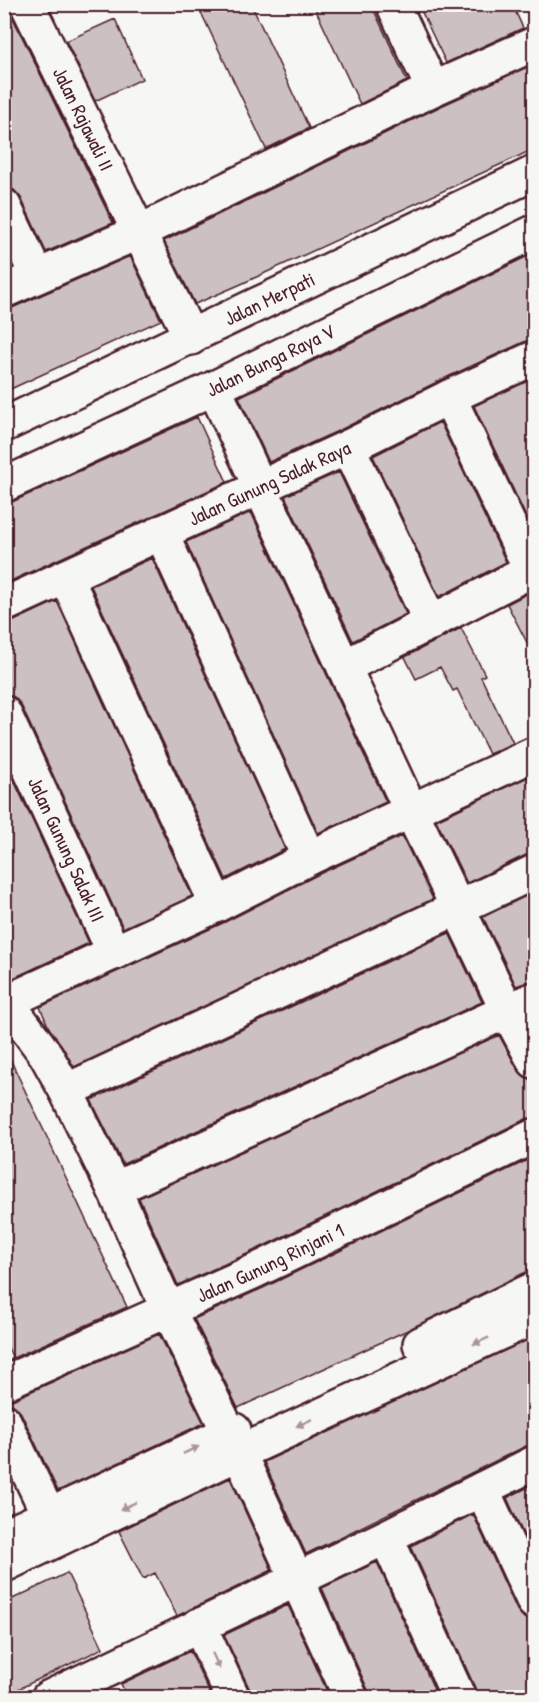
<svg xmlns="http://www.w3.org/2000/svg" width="539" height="1702" viewBox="0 0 539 1702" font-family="'Patrick Hand',sans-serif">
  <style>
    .building { fill: #ccc1c0; stroke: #4a1f2b; stroke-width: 1.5 }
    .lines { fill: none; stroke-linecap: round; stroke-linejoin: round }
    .minor-casing { stroke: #4a1f2b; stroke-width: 38 }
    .major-casing { stroke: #4a1f2b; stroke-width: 38 }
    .minor { stroke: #f6f6f2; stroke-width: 33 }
    .major { stroke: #f6f6f2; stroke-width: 33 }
    .oneway { fill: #a99598 }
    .labels { text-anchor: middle; stroke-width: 5; stroke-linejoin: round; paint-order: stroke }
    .street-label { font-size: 20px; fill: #4a1f2b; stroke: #f6f6f2 }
  </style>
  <rect width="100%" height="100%" fill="#f6f6f2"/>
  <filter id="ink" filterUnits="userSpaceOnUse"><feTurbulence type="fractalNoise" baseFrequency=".0167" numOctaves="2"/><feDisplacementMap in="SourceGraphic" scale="12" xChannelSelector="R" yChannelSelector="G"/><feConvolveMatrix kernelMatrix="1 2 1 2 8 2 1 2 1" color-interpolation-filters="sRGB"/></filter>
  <g filter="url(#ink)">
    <path class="building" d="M 4,4 L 9,4 L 10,12 L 113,223 L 46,252 L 21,198 L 14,190 L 4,187 Z
      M 197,4 L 251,4 L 309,128 L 266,149 Z
      M 313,4 L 371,4 L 407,81 L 360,104 Z
      M 418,4 L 512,4 L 523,28 L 446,63 Z
      M 115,19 L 142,79 L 95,101 L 66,41 Z
      M 534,64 L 534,149 L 239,285 L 195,304 L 164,241 L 441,106 Z
      M 534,253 L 534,339 L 526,341 L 441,380 L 340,430 L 269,462 L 239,397 Z
      M 130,256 L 161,320 L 4,392 L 4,309 L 12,308 Z
      M 534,378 L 534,534 L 474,406 Z
      M 197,417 L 227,482 L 4,584 L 4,503 L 12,502 Z
      M 440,422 L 506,562 L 439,597 L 373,456 Z
      M 339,472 L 406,614 L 353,641 L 285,496 Z
      M 251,512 L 386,802 L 318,833 L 186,542 Z
      M 152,558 L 285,849 L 226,879 L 91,586 Z
      M 534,590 L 534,656 L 507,604 Z
      M 57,601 L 192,896 L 123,928 L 21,705 L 14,697 L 4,694 L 4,623 L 12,622 Z
      M 461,628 L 485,675 L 481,677 L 513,743 L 489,754 L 457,689 L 453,691 L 440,667 L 416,679 L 405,657 Z
      M 4,759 L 89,943 L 9,980 L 4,980 Z
      M 534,774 L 534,853 L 526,855 L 467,883 L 436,820 Z
      M 402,836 L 433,899 L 74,1067 L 62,1046 L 49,1028 L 40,1007 L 225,922 L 317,875 Z
      M 534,892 L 534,980 L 516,986 L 483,917 Z
      M 449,933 L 482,1002 L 123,1164 L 91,1100 Z
      M 499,1035 L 518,1070 L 525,1077 L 534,1080 L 534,1117 L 526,1119 L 247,1254 L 178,1285 L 139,1198 Z
      M 4,1046 L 127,1307 L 13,1358 L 4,1340 Z
      M 534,1157 L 534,1270 L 526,1272 L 410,1329 L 238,1408 L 194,1319 L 263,1288 Z
      M 159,1334 L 204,1423 L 58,1491 L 21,1413 L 15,1406 L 6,1401 L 12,1400 Z
      M 534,1337 L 534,1444 L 526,1446 L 306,1554 L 264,1462 Z
      M 230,1478 L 272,1570 L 177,1616 L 155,1573 L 143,1579 L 119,1531 Z
      M 534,1484 L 534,1558 L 507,1498 Z
      M 473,1514 L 517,1610 L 524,1618 L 534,1620 L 534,1698 L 477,1698 L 476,1690 L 411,1546 Z
      M 377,1562 L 438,1698 L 369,1698 L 368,1690 L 322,1588 Z
      M 67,1573 L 103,1648 L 4,1696 L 4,1603 Z
      M 288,1605 L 330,1698 L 251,1698 L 250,1690 L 224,1635 Z
      M 190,1651 L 212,1698 L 128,1698 L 121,1684 Z"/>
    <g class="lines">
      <g class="minor-casing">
        <g id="minor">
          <path id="s1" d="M 27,4 L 191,338"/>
          <path d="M 393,4 L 433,89"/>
          <path d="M 4,206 L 37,276"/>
          <path d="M 4,291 L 139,232 L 433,89 L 534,44"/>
          <path d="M 214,388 L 411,811 L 508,1012 L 534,1061"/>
          <path d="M 449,397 L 531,571"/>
          <path id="s2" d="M 4,425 L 534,173"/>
          <path d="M 348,447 L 431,623"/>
          <path id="s3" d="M 4,485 L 214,388 L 534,232"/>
          <path d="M 161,532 L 309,858"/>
          <path d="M 66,577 L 217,905"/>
          <path id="s4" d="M 4,605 L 348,447 L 449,397 L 534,358"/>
          <path d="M 344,667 L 534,569"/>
          <path id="s5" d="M 4,713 L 114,953"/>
          <path d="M 4,998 L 46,1055 L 66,1091 L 114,1189 L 168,1309 L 239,1453 L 351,1698"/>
          <path d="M 4,1003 L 217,905 L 309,858 L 534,754"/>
          <path d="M 66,1091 L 534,872"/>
          <path d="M 114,1189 L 534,999"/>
          <path id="s6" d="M 4,1383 L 255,1271 L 534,1136"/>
          <path d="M 4,1421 L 49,1516"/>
          <path d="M 482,1489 L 534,1602"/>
          <path d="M 386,1537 L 459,1698"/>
          <path d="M 199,1625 L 233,1698"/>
          <path d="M 48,1698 L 386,1537 L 534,1463"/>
        </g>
      </g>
      <g class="major-casing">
        <path id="major" d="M 420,1344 L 534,1289
          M 4,1536 L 234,1430
          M 4,1565 L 239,1453 L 534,1317"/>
      </g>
      <use href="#minor" class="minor"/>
      <use href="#major" class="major"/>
    </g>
    <defs><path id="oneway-solid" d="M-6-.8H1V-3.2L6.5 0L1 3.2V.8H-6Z" transform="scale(1.5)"/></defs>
    <g class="oneway">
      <use href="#oneway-solid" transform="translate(481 1341) rotate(156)"/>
      <use href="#oneway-solid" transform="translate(304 1423) rotate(155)"/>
      <use href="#oneway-solid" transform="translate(191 1450) rotate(-25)"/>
      <use href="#oneway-solid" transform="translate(128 1506) rotate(154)"/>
      <use href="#oneway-solid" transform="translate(216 1661) rotate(65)"/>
    </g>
  </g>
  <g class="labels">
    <g class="street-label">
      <text dy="7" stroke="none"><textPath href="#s1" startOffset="128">Jalan Rajawali II</textPath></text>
      <text dy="7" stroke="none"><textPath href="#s2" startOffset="294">Jalan Merpati</textPath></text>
      <text dy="7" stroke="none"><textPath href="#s3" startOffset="294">Jalan Bunga Raya V</textPath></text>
      <text dy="7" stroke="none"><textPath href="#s4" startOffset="292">Jalan Gunung Salak Raya</textPath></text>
      <text dy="7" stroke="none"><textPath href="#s5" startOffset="150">Jalan Gunung Salak III</textPath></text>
      <text dy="7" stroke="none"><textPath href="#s6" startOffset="292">Jalan Gunung Rinjani 1</textPath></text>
    </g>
  </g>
  <rect width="539" height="1702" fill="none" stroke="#f6f6f2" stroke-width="24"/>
  <rect x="12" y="12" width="515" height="1678" fill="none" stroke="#4a1f2b" stroke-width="2" filter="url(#ink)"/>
</svg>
